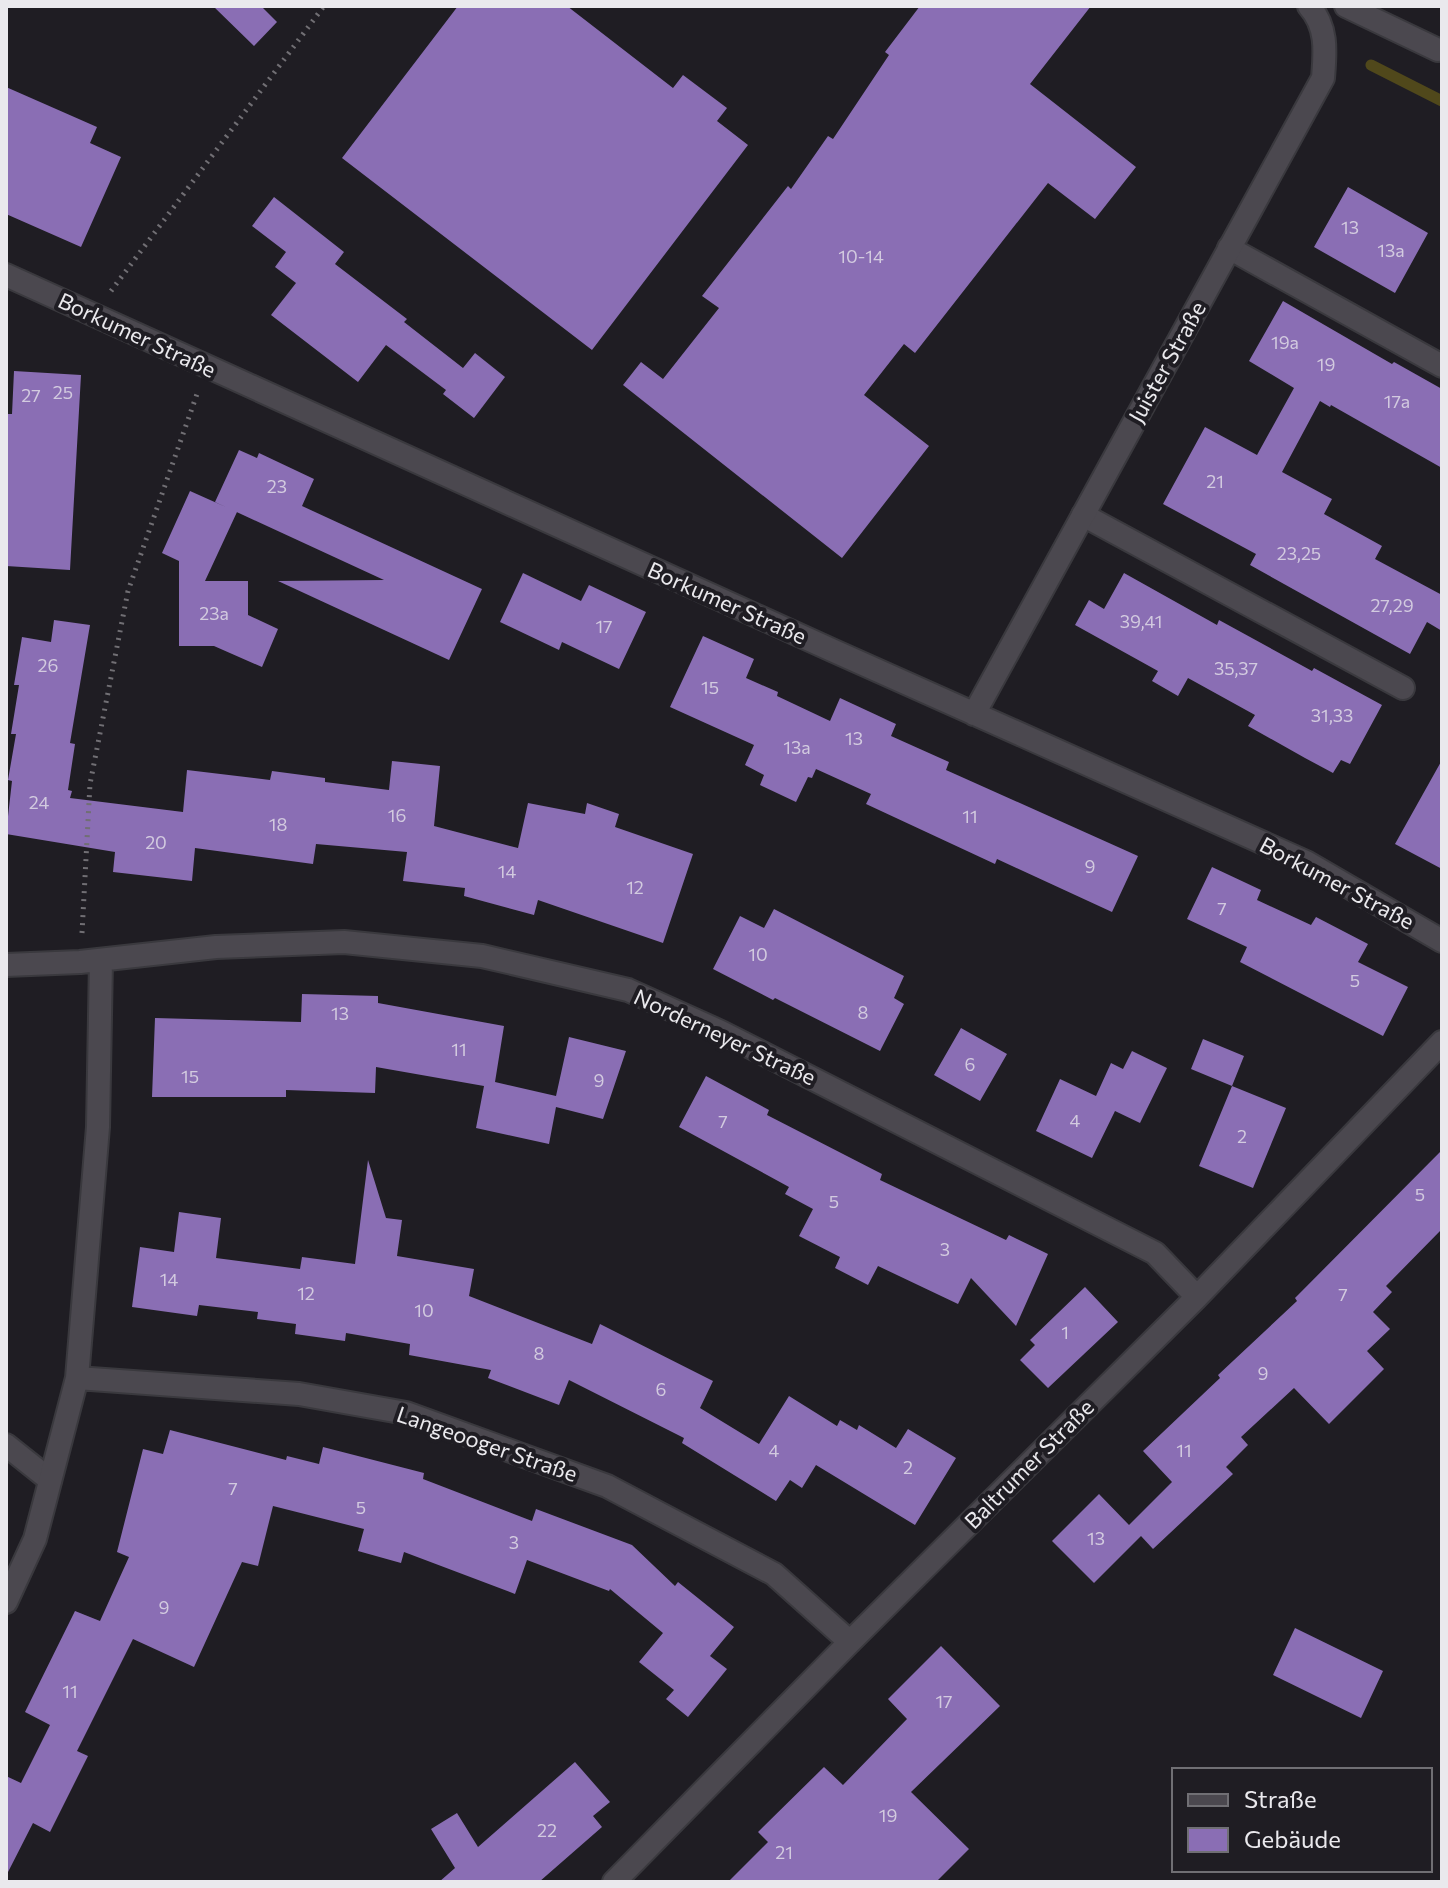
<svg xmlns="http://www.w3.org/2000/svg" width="1448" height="1888" viewBox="0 0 1448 1888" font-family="Commissioner,sans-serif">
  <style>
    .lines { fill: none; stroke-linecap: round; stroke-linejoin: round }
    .stream { stroke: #50481b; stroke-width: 11 }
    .building { fill: #8a6eb4 }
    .service-casing { stroke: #3a393e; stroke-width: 26 }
    .minor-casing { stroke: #3a393e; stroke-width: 26 }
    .path { stroke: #716f74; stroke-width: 5; stroke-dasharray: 2 6; stroke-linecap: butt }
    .service { stroke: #4b484f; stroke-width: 22 }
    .minor { stroke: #4b484f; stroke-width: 22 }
    .labels { text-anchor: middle; stroke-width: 8; stroke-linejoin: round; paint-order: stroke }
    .number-label { font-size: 18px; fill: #d2cadf }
    .street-label { font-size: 22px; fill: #eae9ed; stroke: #1f1d23 }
  </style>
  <rect width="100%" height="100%" fill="#1f1d23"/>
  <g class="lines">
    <path class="stream" d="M 1371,65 L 1442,101"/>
  </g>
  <path class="building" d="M 213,6 L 261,6 L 277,22 L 254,46 Z
    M 458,6 L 567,6 L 673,88 L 683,75 L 727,108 L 717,121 L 748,145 L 592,350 L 342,158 Z
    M 920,6 L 1091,6 L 1030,84 L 1136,167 L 1095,219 L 1048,183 L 915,353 L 904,344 L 864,395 L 929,446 L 842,558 L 623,385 L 641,362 L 663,379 L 719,308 L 702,296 L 788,186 L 791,189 L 828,136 L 833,139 L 889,55 L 885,52 Z
    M 6,87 L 97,127 L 90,143 L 121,157 L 81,247 L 6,214 Z
    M 1348,187 L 1428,233 L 1395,293 L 1314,247 Z
    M 274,197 L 344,252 L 335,264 L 407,319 L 404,322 L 463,368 L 475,353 L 505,377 L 474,418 L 443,394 L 446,390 L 386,345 L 358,382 L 271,315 L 296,283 L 275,267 L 286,252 L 252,226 Z
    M 1283,301 L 1392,364 L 1394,362 L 1442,389 L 1442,468 L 1331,405 L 1330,407 L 1320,401 L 1282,472 L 1332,499 L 1324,514 L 1382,546 L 1375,559 L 1442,595 L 1442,631 L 1427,622 L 1410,654 L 1250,565 L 1256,554 L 1163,504 L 1205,427 L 1257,455 L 1294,388 L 1249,361 Z
    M 14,371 L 81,375 L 70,570 L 6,566 L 6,414 L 12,414 Z
    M 239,450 L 257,458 L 259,453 L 314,479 L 302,506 L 482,589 L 449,660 L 278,581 L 384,580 L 215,502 Z
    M 190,491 L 237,512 L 205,581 L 248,581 L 248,615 L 278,629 L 262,667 L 214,646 L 179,646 L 179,561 L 162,553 Z
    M 523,573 L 581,601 L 589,585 L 646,612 L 619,669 L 562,642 L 559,650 L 500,622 Z
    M 1124,573 L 1217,625 L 1219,620 L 1312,671 L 1314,668 L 1382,705 L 1350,764 L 1341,760 L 1333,773 L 1305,758 L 1248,726 L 1255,715 L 1188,678 L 1178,696 L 1152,681 L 1158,671 L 1075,625 L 1089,600 L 1104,609 Z
    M 54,620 L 90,625 L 70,743 L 75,744 L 68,790 L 72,791 L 70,798 L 183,812 L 187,770 L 270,780 L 272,771 L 325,778 L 325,782 L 389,790 L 392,761 L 440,766 L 434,826 L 518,848 L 528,803 L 585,814 L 587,803 L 619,814 L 615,827 L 693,854 L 663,943 L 538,900 L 534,915 L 464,896 L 465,888 L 403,881 L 407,852 L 316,844 L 313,864 L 195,848 L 192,881 L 113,872 L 115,852 L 6,834 L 12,781 L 8,780 L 16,734 L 11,734 L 19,685 L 14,685 L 22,637 L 51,642 Z
    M 703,636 L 754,659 L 746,678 L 778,692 L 777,696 L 830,721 L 840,698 L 896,724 L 891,736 L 949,762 L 946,770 L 1138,856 L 1112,912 L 997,859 L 995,864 L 866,804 L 871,794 L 816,769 L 812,778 L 808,777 L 796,802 L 760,785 L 764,775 L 745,765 L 754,745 L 670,707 Z
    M 1442,760 L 1442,869 L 1395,844 Z
    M 1212,867 L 1261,890 L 1257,900 L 1311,925 L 1316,917 L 1368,944 L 1358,962 L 1408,987 L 1383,1036 L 1240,962 L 1247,947 L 1187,919 Z
    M 774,909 L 904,976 L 894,998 L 904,1004 L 880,1051 L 775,998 L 773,1000 L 713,969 L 740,916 L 764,928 Z
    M 302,994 L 378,996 L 378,1003 L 504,1026 L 495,1082 L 556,1096 L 569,1037 L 626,1051 L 603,1119 L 556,1107 L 549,1144 L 476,1128 L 484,1086 L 376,1067 L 375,1093 L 286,1090 L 286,1097 L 152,1097 L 155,1018 L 301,1022 Z
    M 961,1028 L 1007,1054 L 980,1101 L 934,1075 Z
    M 1203,1039 L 1244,1056 L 1232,1086 L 1191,1069 Z
    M 1132,1051 L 1167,1068 L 1140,1123 L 1115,1111 L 1092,1158 L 1036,1131 L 1060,1079 L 1096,1096 L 1111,1063 L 1123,1069 Z
    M 706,1076 L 769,1110 L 767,1115 L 882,1174 L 880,1180 L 1006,1240 L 1009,1235 L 1048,1254 L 1016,1326 L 971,1278 L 958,1304 L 878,1266 L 868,1285 L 835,1268 L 840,1257 L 799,1236 L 813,1209 L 785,1194 L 789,1187 L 679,1127 Z
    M 1232,1086 L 1286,1108 L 1253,1188 L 1199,1166 Z
    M 1442,1150 L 1442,1229 L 1386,1286 L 1392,1292 L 1373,1312 L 1390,1329 L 1367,1351 L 1384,1369 L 1329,1424 L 1294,1388 L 1241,1437 L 1248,1445 L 1226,1467 L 1233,1474 L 1153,1549 L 1141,1536 L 1094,1583 L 1052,1541 L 1099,1494 L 1129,1525 L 1172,1482 L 1143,1451 L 1220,1378 L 1218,1375 L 1297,1301 L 1295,1298 Z
    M 368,1160 L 386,1218 L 402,1220 L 397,1256 L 474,1269 L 469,1296 L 592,1344 L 600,1324 L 713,1381 L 700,1408 L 759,1444 L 789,1396 L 837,1426 L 840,1420 L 857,1430 L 859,1425 L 896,1448 L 908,1429 L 956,1458 L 915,1525 L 816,1465 L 802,1488 L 790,1480 L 776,1501 L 682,1443 L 684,1438 L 569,1380 L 559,1405 L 488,1378 L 491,1370 L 409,1355 L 410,1344 L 346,1333 L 345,1341 L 295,1334 L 296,1324 L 257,1319 L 258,1312 L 199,1305 L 197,1316 L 132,1307 L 140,1247 L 174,1252 L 179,1212 L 221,1218 L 216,1258 L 300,1269 L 302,1257 L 355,1264 Z
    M 1085,1287 L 1118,1322 L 1048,1388 L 1020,1360 L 1035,1345 L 1030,1340 Z
    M 170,1430 L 286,1460 L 287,1456 L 319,1464 L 323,1447 L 424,1473 L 423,1479 L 532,1521 L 536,1509 L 632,1545 L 675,1586 L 678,1582 L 734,1627 L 710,1656 L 727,1669 L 688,1717 L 666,1699 L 674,1690 L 639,1662 L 663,1633 L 610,1589 L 609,1591 L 527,1560 L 515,1594 L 404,1552 L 401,1563 L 358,1551 L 364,1529 L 273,1506 L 258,1566 L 242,1562 L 194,1667 L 133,1639 L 77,1751 L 88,1756 L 50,1832 L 33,1823 L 6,1876 L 6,1776 L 21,1783 L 50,1725 L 25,1712 L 75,1611 L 100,1621 L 129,1557 L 117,1552 L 143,1449 L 163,1454 Z
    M 1295,1628 L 1383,1671 L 1361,1718 L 1273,1675 Z
    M 941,1646 L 1000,1706 L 911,1792 L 969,1849 L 936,1882 L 728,1882 L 768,1842 L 758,1832 L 824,1767 L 843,1785 L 907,1719 L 888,1699 Z
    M 575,1762 L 610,1802 L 593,1816 L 602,1827 L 539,1882 L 439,1882 L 455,1868 L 431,1829 L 457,1813 L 478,1847 Z"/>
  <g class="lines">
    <g class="service-casing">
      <path id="service" d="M 1346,6 L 1438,50
        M 1229,248 L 1442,366
        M 1083,515 L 1403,688
        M 6,1445 L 50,1480"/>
    </g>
    <g class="minor-casing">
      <path id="minor" d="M 6,275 L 834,651 L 1306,862 L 1442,941
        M 974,714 L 1323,78 C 1325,53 1328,27 1309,6
        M 6,965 L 80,962 L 216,947 L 344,942 L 482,956 L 628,990 L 721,1032 L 1155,1253 L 1197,1297
        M 77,1378 L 299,1394 L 406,1413 L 607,1486 L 774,1574 L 850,1642
        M 6,1602 L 35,1539 L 77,1378 L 98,1127 L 101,960
        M 614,1882 L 850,1642 L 1197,1297 L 1442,1042"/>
    </g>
    <path class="path" d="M 111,291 L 324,6
      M 82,933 L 90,784 L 128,591 L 197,394"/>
    <use href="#service" class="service"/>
    <use href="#minor" class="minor"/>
  </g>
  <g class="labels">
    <g class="number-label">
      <text x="1350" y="234">13</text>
      <text x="1391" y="257">13a</text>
      <text x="861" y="263">10-14</text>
      <text x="1285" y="349">19a</text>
      <text x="1326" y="371">19</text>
      <text x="63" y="399">25</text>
      <text x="31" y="402">27</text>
      <text x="1397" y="408">17a</text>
      <text x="1215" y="488">21</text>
      <text x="277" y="493">23</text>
      <text x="1299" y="560">23,25</text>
      <text x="1392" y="612">27,29</text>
      <text x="214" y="620">23a</text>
      <text x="1141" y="628">39,41</text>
      <text x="604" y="633">17</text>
      <text x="48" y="672">26</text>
      <text x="1236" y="675">35,37</text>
      <text x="710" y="694">15</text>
      <text x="1332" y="722">31,33</text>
      <text x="854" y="745">13</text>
      <text x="797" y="754">13a</text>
      <text x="39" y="809">24</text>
      <text x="397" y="822">16</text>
      <text x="970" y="823">11</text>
      <text x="278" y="831">18</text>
      <text x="156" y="849">20</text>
      <text x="1090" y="873">9</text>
      <text x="507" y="878">14</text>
      <text x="635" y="894">12</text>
      <text x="1222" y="915">7</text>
      <text x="758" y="961">10</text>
      <text x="1355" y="987">5</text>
      <text x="863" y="1019">8</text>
      <text x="340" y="1020">13</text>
      <text x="459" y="1056">11</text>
      <text x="970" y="1071">6</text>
      <text x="190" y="1083">15</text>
      <text x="599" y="1087">9</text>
      <text x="1075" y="1127">4</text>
      <text x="723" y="1128">7</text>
      <text x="1242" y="1143">2</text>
      <text x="1420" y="1201">5</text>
      <text x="834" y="1208">5</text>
      <text x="945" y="1256">3</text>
      <text x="169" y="1286">14</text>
      <text x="306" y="1300">12</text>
      <text x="1343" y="1301">7</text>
      <text x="424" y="1317">10</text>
      <text x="1065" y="1339">1</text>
      <text x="539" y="1360">8</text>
      <text x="1263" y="1380">9</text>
      <text x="661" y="1396">6</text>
      <text x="774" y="1457">4</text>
      <text x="1184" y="1457">11</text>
      <text x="908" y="1474">2</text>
      <text x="233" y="1495">7</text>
      <text x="361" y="1514">5</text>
      <text x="1096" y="1545">13</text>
      <text x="514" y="1549">3</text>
      <text x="164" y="1614">9</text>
      <text x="70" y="1698">11</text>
      <text x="944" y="1708">17</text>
      <text x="888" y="1822">19</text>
      <text x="547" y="1837">22</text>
      <text x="784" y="1859">21</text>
    </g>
    <g class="street-label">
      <text transform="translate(137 335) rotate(25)" y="8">Borkumer Straße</text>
      <text transform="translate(1167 362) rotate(-61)" y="8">Juister Straße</text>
      <text transform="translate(727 603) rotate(24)" y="8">Borkumer Straße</text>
      <text transform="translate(1337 883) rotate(28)" y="8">Borkumer Straße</text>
      <text transform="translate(725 1037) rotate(25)" y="8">Norderneyer Straße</text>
      <text transform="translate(487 1444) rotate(19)" y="8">Langeooger Straße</text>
      <text transform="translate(1029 1464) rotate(-45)" y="8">Baltrumer Straße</text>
    </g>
  </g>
  <rect width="1448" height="1888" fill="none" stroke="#eae9ed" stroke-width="16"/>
  <rect x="1172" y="1768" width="260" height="104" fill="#1f1d23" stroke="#706f74" stroke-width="2"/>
  <rect x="1188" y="1794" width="40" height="12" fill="#4b484f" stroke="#706f74" stroke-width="2"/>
  <text x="1244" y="1808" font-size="24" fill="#eae9ed">Straße</text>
  <rect x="1188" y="1828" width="40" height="24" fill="#8a6eb4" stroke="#706f74" stroke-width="2"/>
  <text x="1244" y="1848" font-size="24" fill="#eae9ed">Gebäude</text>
</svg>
